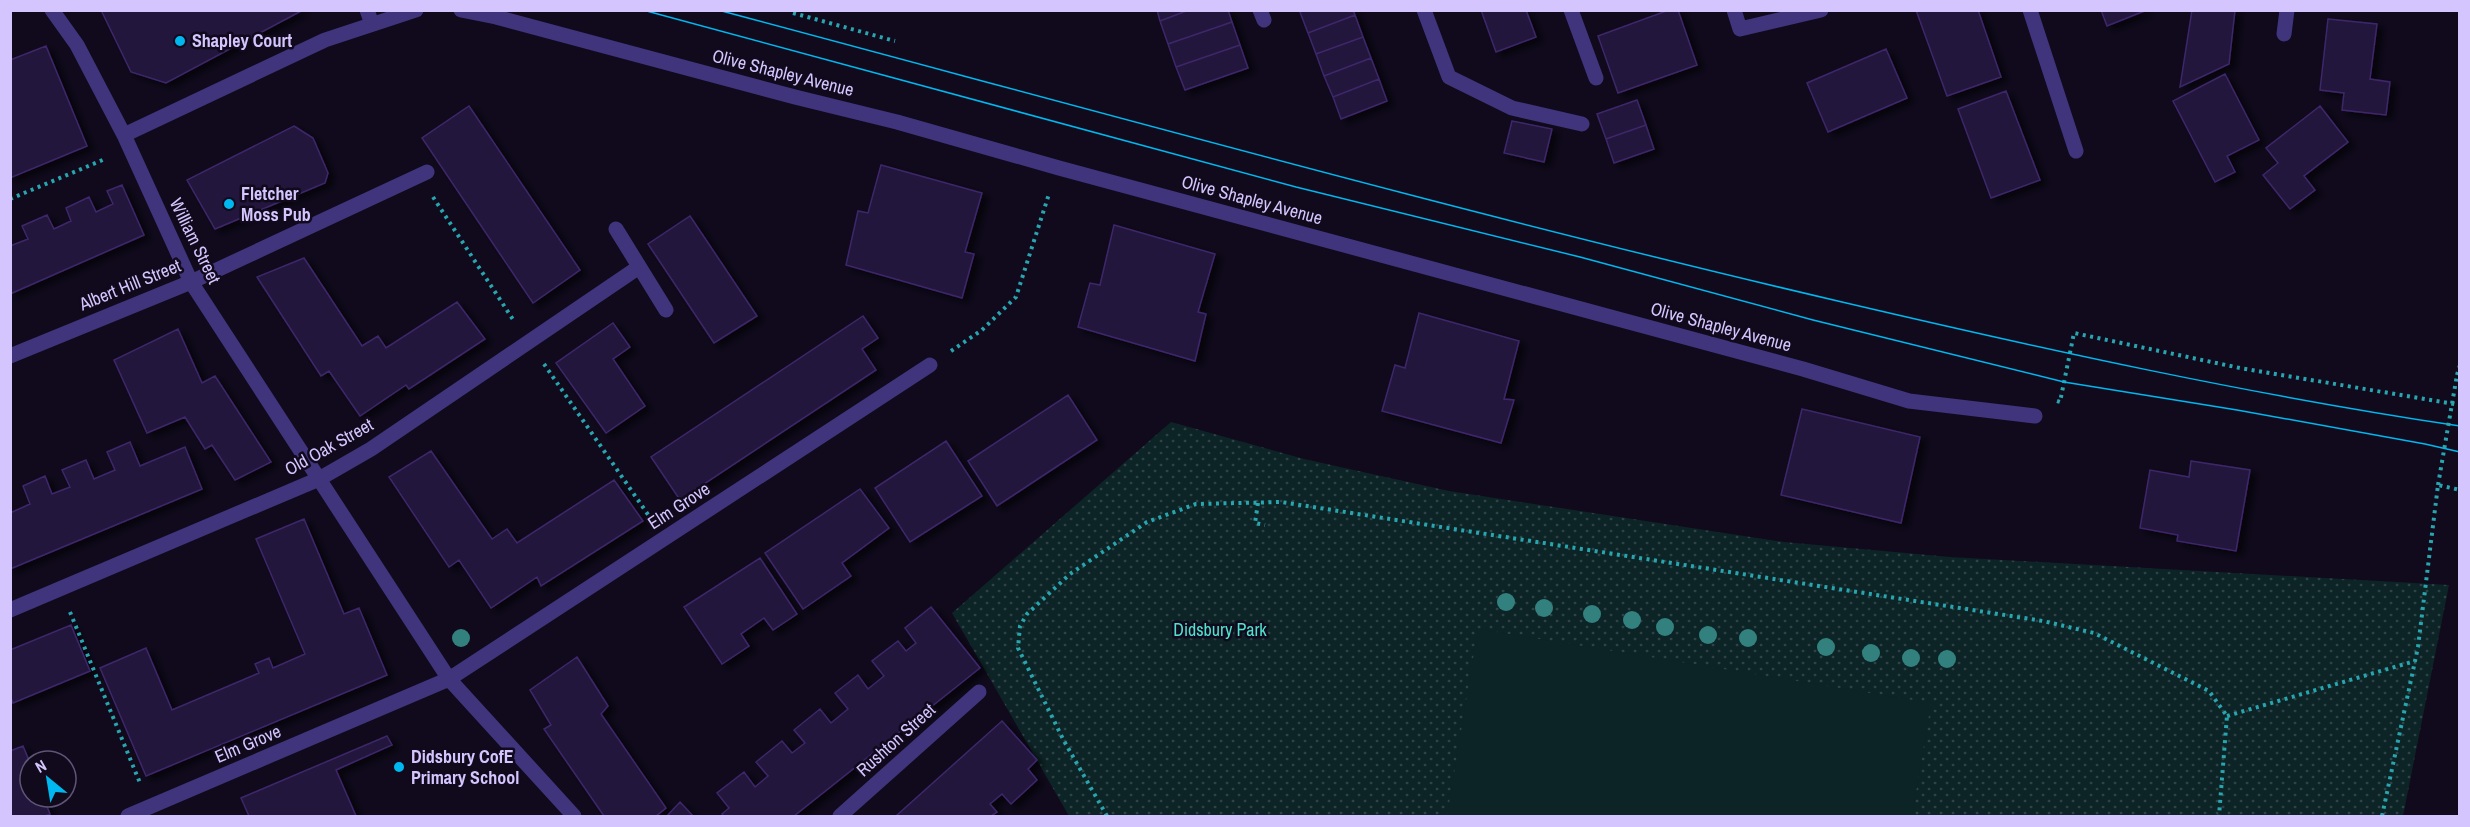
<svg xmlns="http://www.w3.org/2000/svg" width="2470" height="827" viewBox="0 0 2470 827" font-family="'Archivo Narrow',sans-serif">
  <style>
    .park { fill: url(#park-dots) }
    .pitch { fill: #0d2426 }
    .building { fill: #23163d; stroke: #3d276a; stroke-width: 1.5; filter: url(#shadow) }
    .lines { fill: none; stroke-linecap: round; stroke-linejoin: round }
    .path { stroke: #28a6b0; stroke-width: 4; stroke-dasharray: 3 4.5; stroke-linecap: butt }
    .service { stroke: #40347d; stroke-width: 15 }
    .pedestrian { stroke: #40347d; stroke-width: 15 }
    .minor { stroke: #40347d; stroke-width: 15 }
    .tram { stroke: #00b8f0; stroke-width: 1.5 }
    .path-bridge { stroke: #28a6b0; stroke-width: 4; stroke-dasharray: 3 4.5; stroke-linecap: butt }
    .tree { fill: #33817f }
    .poi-dot { fill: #00b8f0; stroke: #100a1c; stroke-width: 2 }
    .labels { text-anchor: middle; stroke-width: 5; stroke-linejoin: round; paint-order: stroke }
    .poi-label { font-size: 18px; font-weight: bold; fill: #d4c5ff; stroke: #100a1c; text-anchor: start }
    .street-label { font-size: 18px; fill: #d4c5ff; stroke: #100a1c }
    .park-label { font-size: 18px; fill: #4fe2d0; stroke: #100a1c }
  </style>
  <defs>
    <pattern id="park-dots" width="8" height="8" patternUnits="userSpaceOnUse" patternTransform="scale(1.5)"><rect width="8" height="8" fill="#0d2426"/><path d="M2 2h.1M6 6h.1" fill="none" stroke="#2f4247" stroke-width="1.8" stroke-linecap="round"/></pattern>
    <filter id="shadow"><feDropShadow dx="6" dy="4" stdDeviation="3" flood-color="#0009"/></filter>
  </defs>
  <rect width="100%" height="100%" fill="#100a1c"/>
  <path class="park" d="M 1171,422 L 1304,459 L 1449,491 L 1784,542 L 1950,557 L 2449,585 L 2403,816 L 1069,816 L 952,613 Z"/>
  <path class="pitch" d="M 1478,629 L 1931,703 L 1912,816 L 1447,816 Z"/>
  <path class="building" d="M 101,10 L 303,10 L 166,83 L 131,72 Z
    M 1157,10 L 1189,10 L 1160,21 Z
    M 1189,10 L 1228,10 L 1232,22 L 1168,44 L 1160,21 Z
    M 1304,10 L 1353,10 L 1355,15 L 1308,33 L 1300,12 Z
    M 1481,10 L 1526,10 L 1536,37 L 1496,52 Z
    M 1669,10 L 1678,10 L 1697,65 L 1618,93 L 1598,36 Z
    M 1916,10 L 1978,10 L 2001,77 L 1947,96 Z
    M 2101,10 L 2147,10 L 2107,26 Z
    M 2192,10 L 2235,10 L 2229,64 L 2180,87 Z
    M 1355,15 L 1363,37 L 1316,54 L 1308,33 Z
    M 2328,19 L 2377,24 L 2370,79 L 2390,82 L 2386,115 L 2342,110 L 2344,93 L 2320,90 Z
    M 1232,22 L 1240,45 L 1176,67 L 1168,44 Z
    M 1363,37 L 1371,58 L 1324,76 L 1316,54 Z
    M 1240,45 L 1248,68 L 1185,90 L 1176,67 Z
    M 46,46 L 87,146 L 10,178 L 10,60 Z
    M 1886,49 L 1907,98 L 1828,132 L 1807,83 Z
    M 1371,58 L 1379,79 L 1333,97 L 1324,76 Z
    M 2225,74 L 2259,140 L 2227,156 L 2235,172 L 2215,182 L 2173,101 Z
    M 1379,79 L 1387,101 L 1341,119 L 1333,97 Z
    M 2006,91 L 2040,180 L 1991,198 L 1958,109 Z
    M 1637,100 L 1646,125 L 1606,139 L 1597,114 Z
    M 469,106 L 580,270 L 533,303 L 422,138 Z
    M 2320,106 L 2348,142 L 2304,176 L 2315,190 L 2290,209 L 2263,175 L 2278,163 L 2266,148 Z
    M 1512,121 L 1552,129 L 1544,162 L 1504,153 Z
    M 1646,125 L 1654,149 L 1614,163 L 1606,139 Z
    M 294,126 L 313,138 L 328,173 L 325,183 L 215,229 L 187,180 Z
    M 881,165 L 982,193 L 965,252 L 974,254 L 962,298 L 846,265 L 858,211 L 868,213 Z
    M 122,185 L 144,235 L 10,294 L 10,246 L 28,239 L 22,226 L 47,215 L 54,229 L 71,221 L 66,208 L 89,197 L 96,212 L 113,204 L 107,191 Z
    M 690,216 L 757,316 L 714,343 L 648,244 Z
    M 1114,225 L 1215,254 L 1198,312 L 1206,314 L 1195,361 L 1078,327 L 1090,283 L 1100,285 Z
    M 304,258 L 362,346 L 378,336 L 386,348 L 457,302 L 485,339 L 409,389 L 406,385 L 360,416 L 329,371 L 321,376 L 257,277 Z
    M 1419,313 L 1519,341 L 1504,399 L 1514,400 L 1501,443 L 1382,411 L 1395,365 L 1405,368 Z
    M 863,316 L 878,338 L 862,349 L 876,370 L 680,500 L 651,457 Z
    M 613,323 L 630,347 L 613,359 L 645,406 L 606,433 L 556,363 Z
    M 178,329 L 202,383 L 215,376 L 271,462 L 235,480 L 212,445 L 205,449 L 185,417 L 147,433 L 114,360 Z
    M 1068,395 L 1097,440 L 997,506 L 968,461 Z
    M 1802,409 L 1920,437 L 1901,523 L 1781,495 Z
    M 946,441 L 982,496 L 910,542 L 875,488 Z
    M 130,442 L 140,466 L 185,447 L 202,489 L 10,569 L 10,513 L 30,504 L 23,486 L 45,476 L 52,494 L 70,487 L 62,470 L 86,460 L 94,479 L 115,470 L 107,452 Z
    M 431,451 L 492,539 L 507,529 L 517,543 L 614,480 L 643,521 L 541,586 L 537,577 L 491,608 L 459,560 L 449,567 L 389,477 Z
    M 2191,461 L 2250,470 L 2236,551 L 2177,541 L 2178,535 L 2140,528 L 2150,470 L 2189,477 Z
    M 860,489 L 889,528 L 842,563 L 851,576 L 803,609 L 765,553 Z
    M 304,519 L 344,614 L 359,608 L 387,675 L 146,776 L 100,668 L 146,648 L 172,710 L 259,673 L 255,664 L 269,658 L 273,668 L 305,654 L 256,539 Z
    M 760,558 L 797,614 L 773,630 L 764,618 L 741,634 L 749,646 L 722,664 L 684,607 Z
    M 931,607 L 980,668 L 794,816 L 724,816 L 722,814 L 729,808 L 717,793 L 744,772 L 755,787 L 768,776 L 756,762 L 782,741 L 792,753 L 805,743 L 794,730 L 820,709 L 831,723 L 848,709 L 835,693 L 858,675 L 868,689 L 884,676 L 872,661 L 898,641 L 906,651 L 916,643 L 905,628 Z
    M 71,625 L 90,671 L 13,703 L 10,696 L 10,650 Z
    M 577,657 L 608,706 L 601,714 L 666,808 L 656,816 L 604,816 L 544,729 L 551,725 L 530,690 Z
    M 1002,721 L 1037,760 L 1028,769 L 1037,780 L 1011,804 L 1002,794 L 990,804 L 997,812 L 991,816 L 896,816 Z
    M 387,736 L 392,745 L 336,770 L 356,816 L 249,816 L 241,798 Z
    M 23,746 L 30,763 L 30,797 L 43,797 L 50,814 L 45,816 L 10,816 L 10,751 Z
    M 680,802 L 693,816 L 667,816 Z"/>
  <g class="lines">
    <path class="path" d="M 793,13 L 895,41
      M 433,197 L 514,321
      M 10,199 L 105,159
      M 951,351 L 982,330 L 1016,297 L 1049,194
      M 544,364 L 649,516
      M 2457,375 L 2460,365
      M 2057,401 L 2060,402 L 2074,333 L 2240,368 L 2460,405
      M 1258,503 L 1255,523 L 1265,525
      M 70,612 L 140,783
      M 2227,716 L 2415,661
      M 1107,816 L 1064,741 L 1018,648 L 1020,626 L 1027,614 L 1070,574 L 1147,522 L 1196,504 L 1281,502 L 2043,621 L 2094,633 L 2209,691 L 2227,716 L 2219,816
      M 2382,816 L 2418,647 L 2438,485 L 2460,490"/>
    <path class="service" d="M 367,10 L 372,24
      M 1260,10 L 1264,20"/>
    <path class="pedestrian" d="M 319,479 L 449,679"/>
    <path class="minor" d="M 52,10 L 77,45 L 124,135 L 191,282 L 319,479
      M 461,10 L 496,17 L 795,97 L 897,122 L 1059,168 L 1803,369 L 1909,401 L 2035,416
      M 1424,10 L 1449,77 L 1512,108 L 1582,124
      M 1571,10 L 1596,78
      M 1734,10 L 1740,29 L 1821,10
      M 2030,10 L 2076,151
      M 2284,34 L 2287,10
      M 124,135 L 325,40 L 416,10
      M 616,229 L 666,310
      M 10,356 L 191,282 L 427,172
      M 10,610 L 319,479 L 371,449 L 639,267
      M 449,679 L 574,816
      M 128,816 L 449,679 L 930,365
      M 840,816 L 979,692"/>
    <path class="tram" d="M 643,10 L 1296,187 L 1580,257 L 1813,320 L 2064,382 L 2237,410 L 2425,444 L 2460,452
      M 718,10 C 1093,110 1465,214 1842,302 C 2047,350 2252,395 2460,426"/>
    <path class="path-bridge" d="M 2438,485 L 2457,375"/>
  </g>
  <g class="tree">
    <circle cx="1506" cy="602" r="9"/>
    <circle cx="1544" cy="608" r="9"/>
    <circle cx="1592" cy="614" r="9"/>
    <circle cx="1632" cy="620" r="9"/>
    <circle cx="1665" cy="627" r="9"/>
    <circle cx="1708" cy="635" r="9"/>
    <circle cx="461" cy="638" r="9"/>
    <circle cx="1748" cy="638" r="9"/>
    <circle cx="1826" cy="647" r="9"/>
    <circle cx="1871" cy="653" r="9"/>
    <circle cx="1911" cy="658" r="9"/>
    <circle cx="1947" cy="659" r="9"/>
  </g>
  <g class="poi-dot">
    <circle cx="180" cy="41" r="6"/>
    <circle cx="229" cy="204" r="6"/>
    <circle cx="399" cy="767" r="6"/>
  </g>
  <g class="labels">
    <g class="poi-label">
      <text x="192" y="47">Shapley Court</text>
      <text x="241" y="200">Fletcher<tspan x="241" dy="21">Moss Pub</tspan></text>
      <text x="411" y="763">Didsbury CofE<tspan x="411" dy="21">Primary School</tspan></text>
    </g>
    <g class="street-label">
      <text transform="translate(783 73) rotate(14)" y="6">Olive Shapley Avenue</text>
      <text transform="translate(1252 200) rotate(15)" y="6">Olive Shapley Avenue</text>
      <text transform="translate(195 241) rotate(64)" y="6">William Street</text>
      <text transform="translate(130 285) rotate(-22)" y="6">Albert Hill Street</text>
      <text transform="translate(1721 327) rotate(15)" y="6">Olive Shapley Avenue</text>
      <text transform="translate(329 447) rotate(-29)" y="6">Old Oak Street</text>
      <text transform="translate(679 506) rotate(-33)" y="6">Elm Grove</text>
      <text transform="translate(896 740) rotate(-42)" y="6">Rushton Street</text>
      <text transform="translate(248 744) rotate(-23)" y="6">Elm Grove</text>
    </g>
    <g class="park-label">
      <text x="1220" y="636">Didsbury Park</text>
    </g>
  </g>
  <rect width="2470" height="827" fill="none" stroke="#d4c5ff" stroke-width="24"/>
  <g transform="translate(48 779) rotate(330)"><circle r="28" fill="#100a1c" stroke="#5e5577" stroke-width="1.5"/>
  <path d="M0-4.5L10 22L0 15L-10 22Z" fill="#00b8f0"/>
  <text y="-9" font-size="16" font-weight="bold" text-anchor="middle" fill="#d4c5ff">N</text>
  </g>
</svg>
